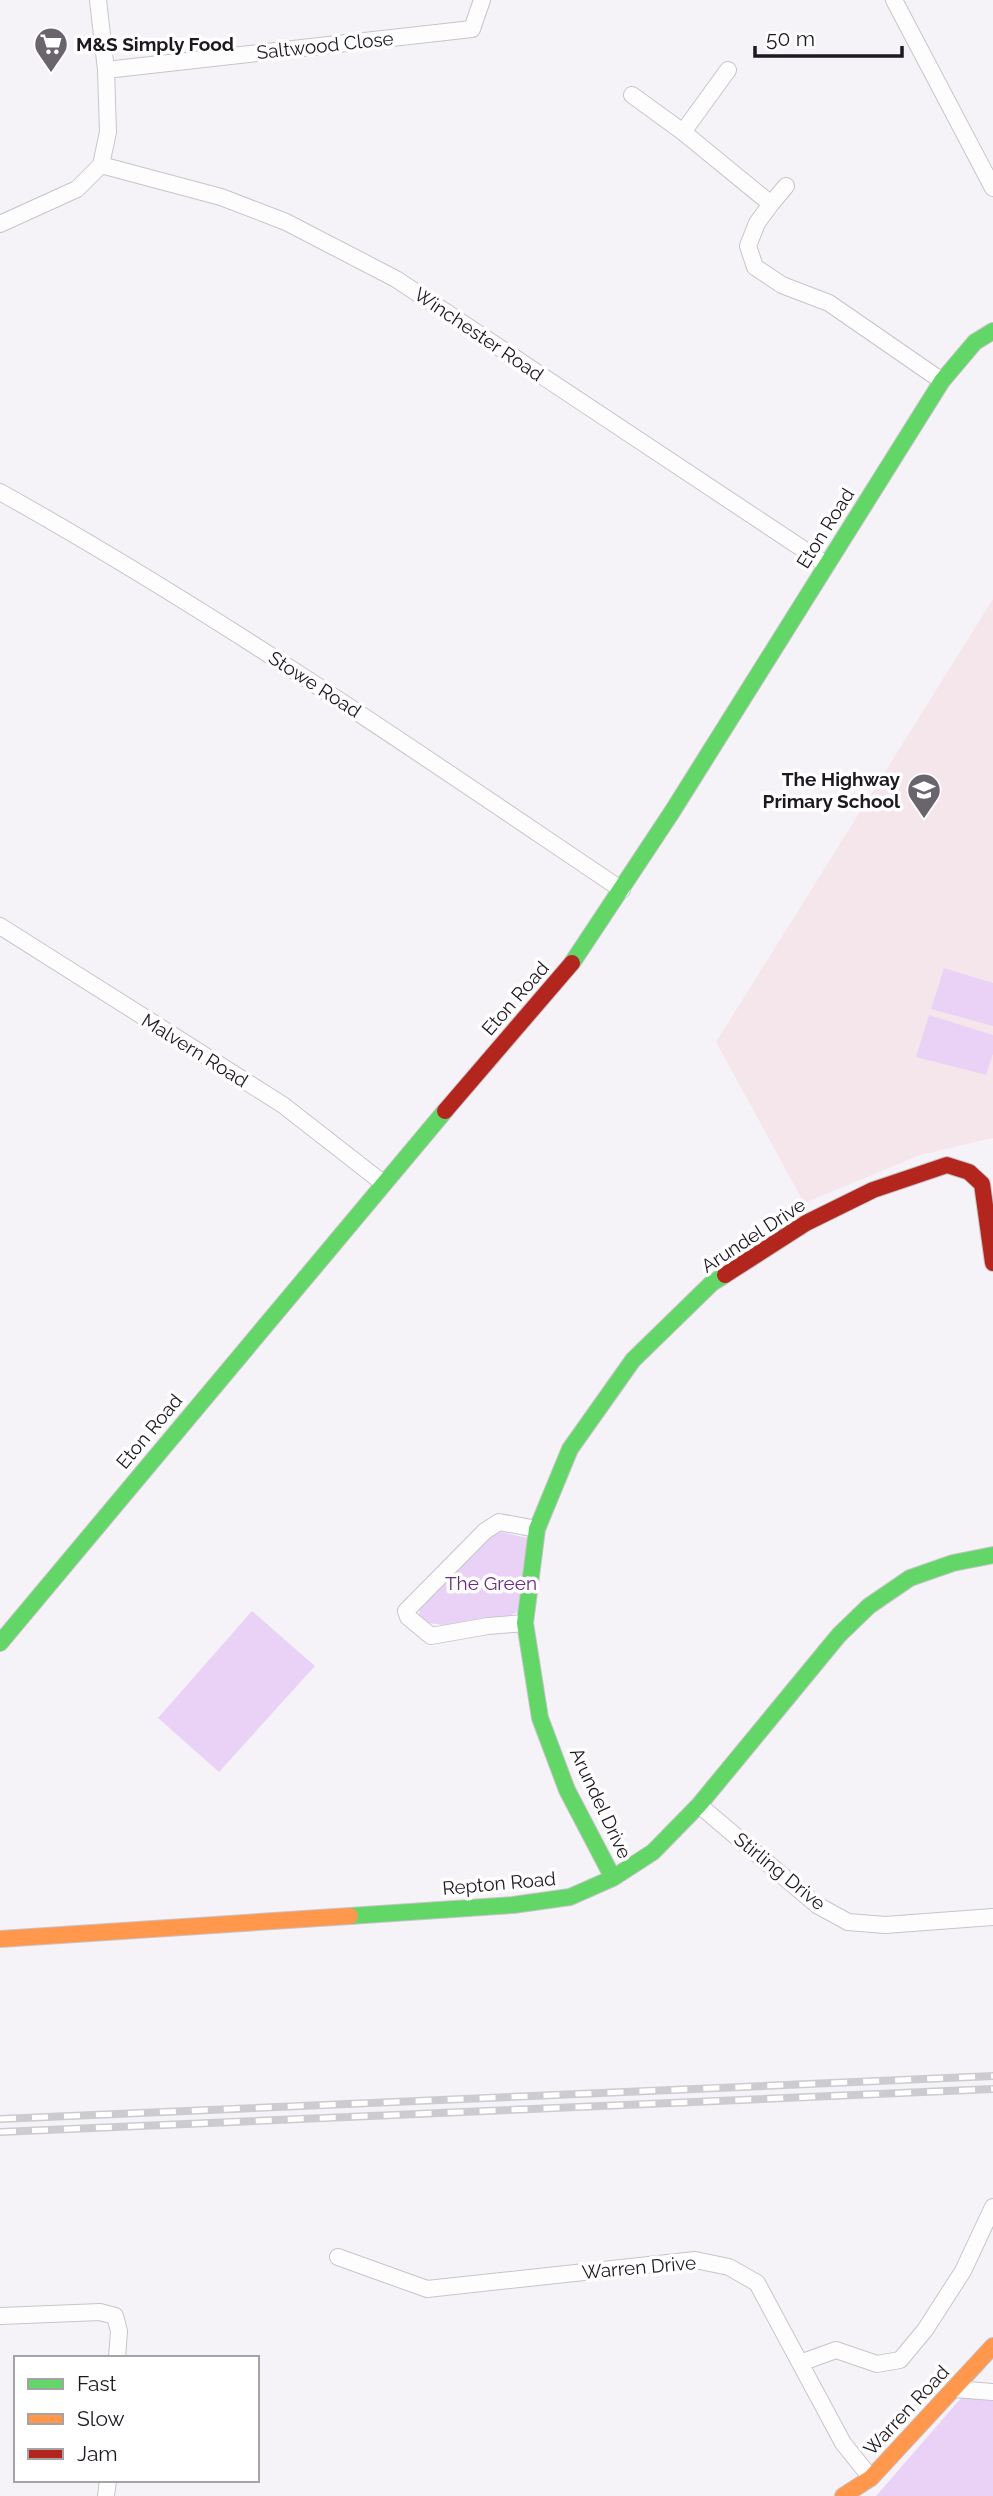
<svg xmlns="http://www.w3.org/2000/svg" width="993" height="2496" viewBox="0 0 993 2496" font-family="Raleway,sans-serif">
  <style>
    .education { fill: #f5e6eb }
    .green { fill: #ead2f7 }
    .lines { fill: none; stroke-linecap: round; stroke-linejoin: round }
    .street-casing { stroke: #c8c4ca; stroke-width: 18 }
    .fast-casing { stroke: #c8c4ca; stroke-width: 18 }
    .slow-casing { stroke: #c8c4ca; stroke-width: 18 }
    .jam-casing { stroke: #c8c4ca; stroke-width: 18 }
    .street { stroke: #fefdfe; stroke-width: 16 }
    .fast { stroke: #63d668; stroke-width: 16 }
    .slow { stroke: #ff974d; stroke-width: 16 }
    .jam { stroke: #b3261e; stroke-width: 16 }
    .rail-casing { stroke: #cccbce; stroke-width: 8 }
    .rail { stroke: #fff; stroke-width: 5; stroke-dasharray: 16; stroke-linecap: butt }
    .labels { text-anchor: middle; stroke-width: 7; stroke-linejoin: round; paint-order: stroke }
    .poi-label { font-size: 19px; font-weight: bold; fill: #1e1821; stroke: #fff; text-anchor: start }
    .street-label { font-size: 19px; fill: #1e1821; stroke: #fff }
    .park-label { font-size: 19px; fill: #6b2b88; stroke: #fff }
  </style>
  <rect width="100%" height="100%" fill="#f6f3f8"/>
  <path class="education" d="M 993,599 L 993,1138 L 920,1155 L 804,1203 L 716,1042 Z"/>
  <path class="green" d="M 944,968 L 993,983 L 993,1026 L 931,1009 Z
    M 929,1015 L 993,1035 L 993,1054 L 986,1075 L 916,1057 Z
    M 497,1531 L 531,1539 L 519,1611 L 508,1617 L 481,1618 L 443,1625 L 429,1623 L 419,1615 L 421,1604 Z
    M 252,1611 L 315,1666 L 219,1772 L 158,1718 Z
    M 962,2397 L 993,2400 L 993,2496 L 876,2496 Z"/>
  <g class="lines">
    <g class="street-casing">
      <path id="street" d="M 894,0 L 993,188
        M 106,70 L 472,29 L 482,0
        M 632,95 L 683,132 L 771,204 L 757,223 L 748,246 L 755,267 L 782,285 L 829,303 L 942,381
        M 683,132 L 728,70
        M 101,165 L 221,197 L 286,222 L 396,279 L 827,565
        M 771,204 L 786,186
        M 0,224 L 77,189 L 101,165 L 108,132 L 106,70 L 98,0
        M 0,492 C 215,612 417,752 622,890
        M 0,926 L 283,1105 L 383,1183
        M 525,1623 L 488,1626 L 431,1636 L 408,1617 L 406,1611 L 485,1531 L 499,1522 L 537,1529
        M 699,1805 L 817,1905 L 848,1922 L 885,1925 L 993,1917
        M 338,2257 L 427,2289 L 695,2260 L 729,2267 L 757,2283 L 843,2443 L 871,2478
        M 0,2316 L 100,2312 L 115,2316 L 119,2331 L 117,2358
        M 800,2363 L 836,2350 L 877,2364 L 900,2360 L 925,2330 L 963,2271 L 993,2207
        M 955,2389 L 993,2392
        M 106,2496 L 108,2480"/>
    </g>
    <g class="fast-casing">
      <path id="fast" d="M 572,963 L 672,812 L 942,381 L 975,342 L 993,331
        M 0,1643 L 445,1111
        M 613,1878 L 567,1790 L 540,1718 L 525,1623 L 537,1529 L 570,1449 L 633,1360 L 712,1283 L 725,1275
        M 350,1916 L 513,1905 L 570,1897 L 613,1878 L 653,1852 L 699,1805 L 839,1635 L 869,1606 L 910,1578 L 953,1563 L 993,1555"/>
    </g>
    <g class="slow-casing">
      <path id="slow" d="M 0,1939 L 350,1916
        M 843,2496 L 871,2478 L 993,2346"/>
    </g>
    <g class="jam-casing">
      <path id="jam" d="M 445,1111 L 572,963
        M 725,1275 L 806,1223 L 873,1190 L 947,1165 L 969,1172 L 982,1184 L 993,1263"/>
    </g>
    <use href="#street" class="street"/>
    <use href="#fast" class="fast"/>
    <use href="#slow" class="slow"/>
    <use href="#jam" class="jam"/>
    <g class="rail-casing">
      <path id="rail" d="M 0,2119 L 993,2076
        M 0,2132 L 993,2089"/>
    </g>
    <use href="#rail" class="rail"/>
  </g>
  <defs>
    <g id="supermarket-pin" transform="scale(1.75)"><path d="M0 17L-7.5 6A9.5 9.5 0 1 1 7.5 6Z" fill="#6a656c" stroke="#fff"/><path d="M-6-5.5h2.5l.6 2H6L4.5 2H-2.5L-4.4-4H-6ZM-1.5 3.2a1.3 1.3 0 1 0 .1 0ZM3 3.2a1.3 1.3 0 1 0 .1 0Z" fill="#fff"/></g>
    <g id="school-pin" transform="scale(1.75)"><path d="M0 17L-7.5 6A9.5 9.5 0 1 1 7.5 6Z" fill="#6a656c" stroke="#fff"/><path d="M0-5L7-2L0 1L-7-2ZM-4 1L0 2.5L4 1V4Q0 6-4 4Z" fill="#fff"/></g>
  </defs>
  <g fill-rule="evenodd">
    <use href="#supermarket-pin" x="51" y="44"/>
    <use href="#school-pin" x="924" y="790"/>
  </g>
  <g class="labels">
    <g class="poi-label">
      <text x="76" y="51">M&amp;S Simply Food</text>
      <text x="900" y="786" text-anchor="end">The Highway<tspan x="900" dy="22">Primary School</tspan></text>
    </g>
    <g class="street-label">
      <text transform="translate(325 45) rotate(-6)" y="7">Saltwood Close</text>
      <text transform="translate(479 334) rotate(34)" y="7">Winchester Road</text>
      <text transform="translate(825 528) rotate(-58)" y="7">Eton Road</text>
      <text transform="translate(315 684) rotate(33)" y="7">Stowe Road</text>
      <text transform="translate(515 998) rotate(-49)" y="7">Eton Road</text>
      <text transform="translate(195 1050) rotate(32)" y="7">Malvern Road</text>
      <text transform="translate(753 1235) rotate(-33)" y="7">Arundel Drive</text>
      <text transform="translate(149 1431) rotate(-50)" y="7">Eton Road</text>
      <text transform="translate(601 1803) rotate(65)" y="7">Arundel Drive</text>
      <text transform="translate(780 1871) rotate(39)" y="7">Stirling Drive</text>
      <text transform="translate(499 1883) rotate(-5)" y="7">Repton Road</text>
      <text transform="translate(639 2267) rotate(-5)" y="7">Warren Drive</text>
      <text transform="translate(906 2410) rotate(-47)" y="7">Warren Road</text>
    </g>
    <g class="park-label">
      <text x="491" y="1590">The Green</text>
    </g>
  </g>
  <rect x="14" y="2356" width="245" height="126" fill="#ffffff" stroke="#a5a3a6" stroke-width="2"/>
  <rect x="28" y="2379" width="35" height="10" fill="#63d668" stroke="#a5a3a6" stroke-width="2"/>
  <text x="77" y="2391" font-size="21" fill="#1e1821">Fast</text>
  <rect x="28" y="2414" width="35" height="10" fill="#ff974d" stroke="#a5a3a6" stroke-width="2"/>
  <text x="77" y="2426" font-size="21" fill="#1e1821">Slow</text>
  <rect x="28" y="2449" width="35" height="10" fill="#b3261e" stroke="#a5a3a6" stroke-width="2"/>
  <text x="77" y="2461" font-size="21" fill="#1e1821">Jam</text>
  <path d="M755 46v10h147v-10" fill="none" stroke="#1e1821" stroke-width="3.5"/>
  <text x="766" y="46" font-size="21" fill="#1e1821" stroke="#ffffff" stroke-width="5" paint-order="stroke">50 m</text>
</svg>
